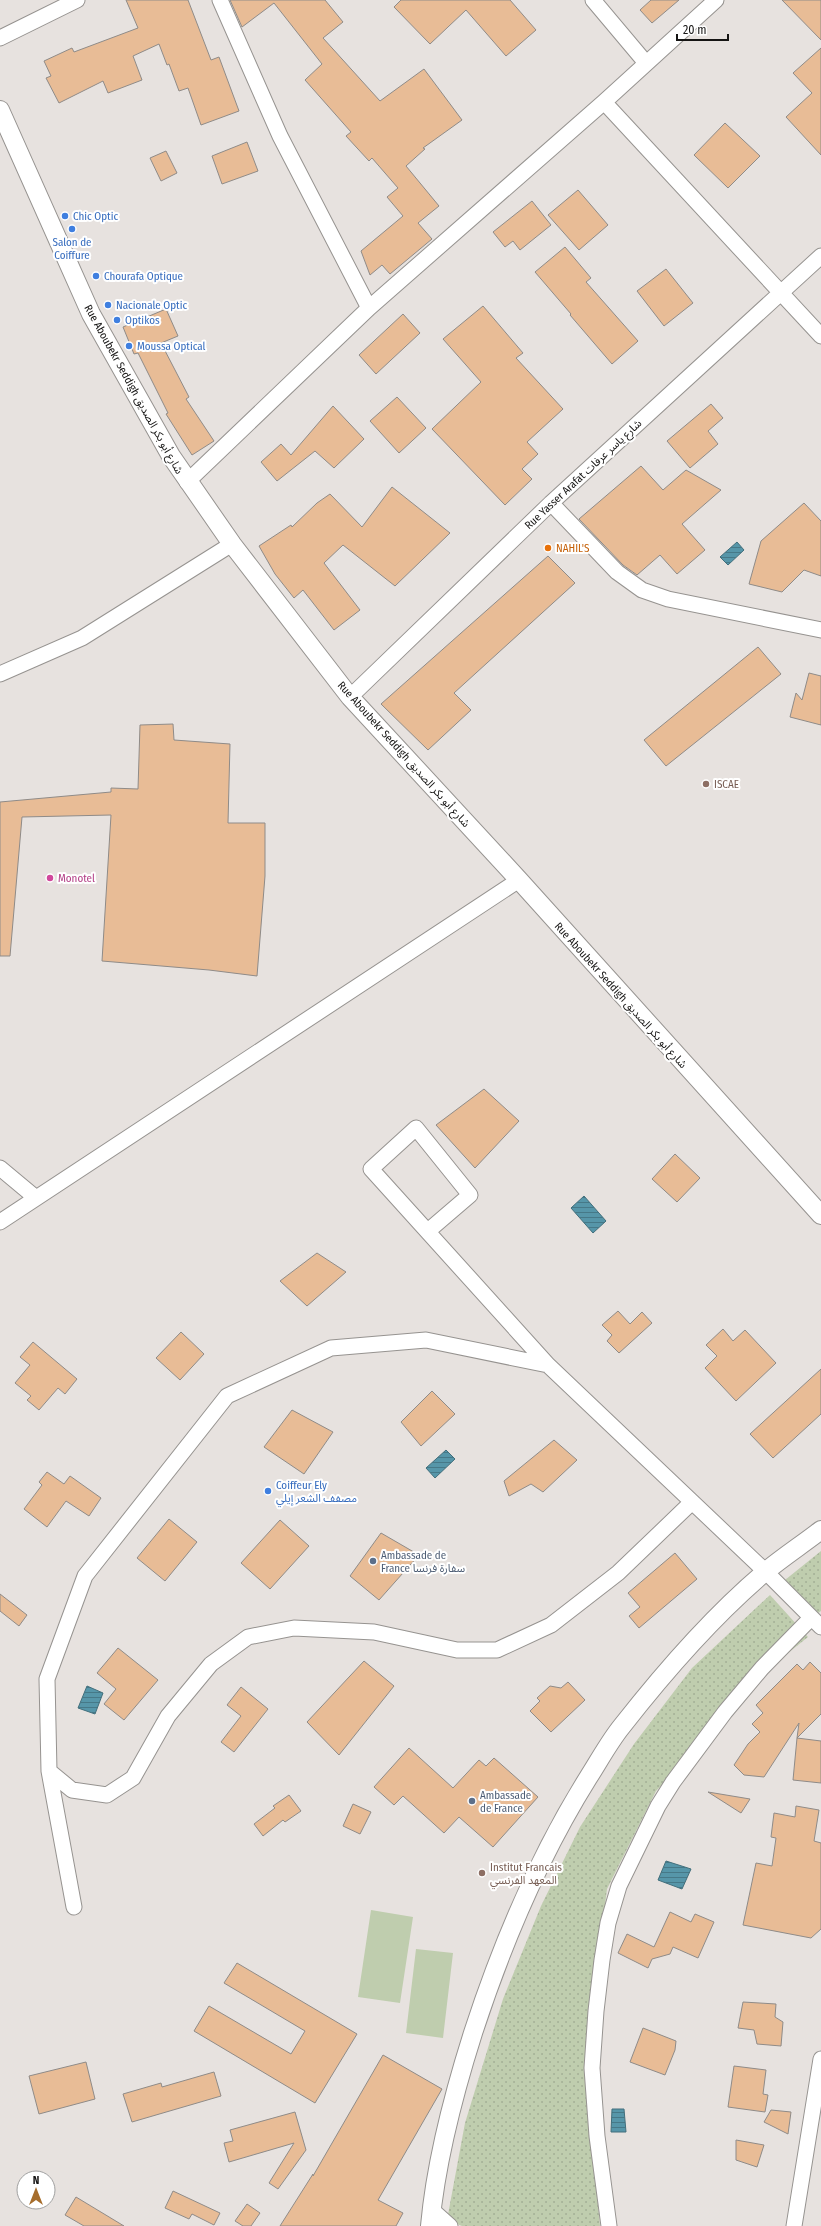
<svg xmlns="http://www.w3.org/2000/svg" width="821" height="2226" viewBox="0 0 821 2226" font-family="'Fira Sans Condensed','Noto Sans Arabic',sans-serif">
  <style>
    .park { fill: url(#park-dots) }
    .pitch { fill: #bfcdae }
    .water { fill: url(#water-rules); stroke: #426f7c }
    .building { fill: #e8bc96; stroke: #8f8b88 }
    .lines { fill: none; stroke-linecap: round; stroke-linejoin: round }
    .minor-casing { stroke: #969390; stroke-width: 17 }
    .tertiary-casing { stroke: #969390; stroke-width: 20 }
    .minor { stroke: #fff; stroke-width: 15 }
    .tertiary { stroke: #fff; stroke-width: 18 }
    .shop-dot { fill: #3f7fe0; stroke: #fff; stroke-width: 1.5 }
    .food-dot { fill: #e8710a; stroke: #fff; stroke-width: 1.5 }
    .education-dot { fill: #8d6e63; stroke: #fff; stroke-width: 1.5 }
    .hotel-dot { fill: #d1479c; stroke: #fff; stroke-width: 1.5 }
    .service-dot { fill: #5c6f8a; stroke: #fff; stroke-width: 1.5 }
    .labels { text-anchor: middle; stroke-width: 4; stroke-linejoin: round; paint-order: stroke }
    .shop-label { font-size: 11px; fill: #366cbe; stroke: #fff; text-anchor: start }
    .street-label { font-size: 11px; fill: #151413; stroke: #fff }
    .food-label { font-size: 11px; fill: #c56008; stroke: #fff; text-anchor: start }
    .education-label { font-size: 11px; fill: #785e54; stroke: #fff; text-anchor: start }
    .hotel-label { font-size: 11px; fill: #b23c85; stroke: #fff; text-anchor: start }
    .service-label { font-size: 11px; fill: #4e5e75; stroke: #fff; text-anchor: start }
  </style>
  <defs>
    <pattern id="park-dots" width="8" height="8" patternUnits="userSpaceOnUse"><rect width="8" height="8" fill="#bfcdae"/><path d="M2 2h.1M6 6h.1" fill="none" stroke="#a3af95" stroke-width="1.8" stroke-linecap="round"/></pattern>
    <pattern id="water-rules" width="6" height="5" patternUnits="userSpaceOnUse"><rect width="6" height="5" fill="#5696a9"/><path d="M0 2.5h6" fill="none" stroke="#467988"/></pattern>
  </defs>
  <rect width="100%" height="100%" fill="#e7e2df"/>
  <path class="park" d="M 821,1551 L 821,1611 L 813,1617 L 785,1580 Z
    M 770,1595 L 808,1637 L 763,1673 L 726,1717 L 656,1791 L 607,1889 L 588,2039 L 591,2128 L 600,2226 L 462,2226 L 447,2220 L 465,2123 L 503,1999 L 541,1906 L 580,1827 L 634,1744 L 692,1668 Z"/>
  <path class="pitch" d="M 371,1910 L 413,1917 L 400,2003 L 358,1997 Z
    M 416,1949 L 453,1953 L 443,2038 L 406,2033 Z"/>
  <path class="water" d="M 737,542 L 744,550 L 728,565 L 720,557 Z
    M 584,1196 L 606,1221 L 593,1233 L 571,1208 Z
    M 446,1450 L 455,1459 L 435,1478 L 426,1468 Z
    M 87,1686 L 103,1693 L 95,1714 L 78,1708 Z
    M 666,1861 L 691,1869 L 682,1889 L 658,1880 Z
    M 612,2109 L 624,2109 L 626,2132 L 611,2132 Z"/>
  <path class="building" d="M 126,0 L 188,0 L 211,60 L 219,57 L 239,111 L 201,125 L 188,88 L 179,91 L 169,64 L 167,65 L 159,44 L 133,56 L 142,80 L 108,93 L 103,81 L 59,103 L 46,78 L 51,76 L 44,61 L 72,48 L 74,52 L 138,28 Z
    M 230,0 L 325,0 L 343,22 L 323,38 L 380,101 L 424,69 L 462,120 L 423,148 L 425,149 L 406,166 L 439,206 L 418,223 L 432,239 L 390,274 L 382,265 L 370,275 L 361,251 L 403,216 L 387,197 L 398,188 L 372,158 L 369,161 L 346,136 L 351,132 L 305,80 L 322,64 L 274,3 L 242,27 Z
    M 401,0 L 510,0 L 536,30 L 506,56 L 466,10 L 430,44 L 394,7 Z
    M 651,0 L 679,0 L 652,23 L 640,10 Z
    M 782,0 L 821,0 L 821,40 Z
    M 821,48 L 821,155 L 786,117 L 812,93 L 793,73 Z
    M 725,123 L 760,156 L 728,188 L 694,155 Z
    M 247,142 L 258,171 L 222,184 L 212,156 Z
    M 166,151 L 177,173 L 161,181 L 150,158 Z
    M 578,190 L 608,225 L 579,250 L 548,215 Z
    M 532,201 L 551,225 L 520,250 L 513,241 L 505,247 L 493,232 Z
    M 565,247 L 591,278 L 586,282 L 638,341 L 612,364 L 570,315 L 571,314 L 535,272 Z
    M 666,269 L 693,303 L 664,326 L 637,291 Z
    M 483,306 L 523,353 L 516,358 L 563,409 L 527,442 L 538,454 L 522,469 L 532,479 L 505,505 L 432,429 L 481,382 L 443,339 Z
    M 166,309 L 178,336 L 161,343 L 189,397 L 186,399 L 214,441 L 192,455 L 166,414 L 168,413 L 138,353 L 134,354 L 123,327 Z
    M 403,314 L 420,333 L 376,374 L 359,355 Z
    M 397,397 L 426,428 L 399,453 L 370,421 Z
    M 711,404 L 723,418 L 708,431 L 718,444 L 690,468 L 667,441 Z
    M 333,406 L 364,439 L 334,468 L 315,451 L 277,481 L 261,462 L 281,444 L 291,455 Z
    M 641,466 L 663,490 L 686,470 L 721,490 L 682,524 L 705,550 L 677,574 L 660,555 L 637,575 L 623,565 L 579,519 Z
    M 392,487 L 450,533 L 395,586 L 343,545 L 324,563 L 360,610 L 334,630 L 303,590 L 294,598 L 275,574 L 259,546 L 291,525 L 292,527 L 317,503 L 330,494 L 362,527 Z
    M 804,503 L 821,521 L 821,576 L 804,570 L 782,592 L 749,584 L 761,541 Z
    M 548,556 L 575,583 L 454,693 L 471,710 L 428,750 L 381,704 Z
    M 758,647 L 781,674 L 666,766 L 644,740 Z
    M 809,673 L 821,676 L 821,725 L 790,717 L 796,693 L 802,700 Z
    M 173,724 L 174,740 L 230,744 L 228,823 L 265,823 L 265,876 L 257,976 L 209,970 L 102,961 L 111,815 L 22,817 L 10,956 L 0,956 L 0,802 L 111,792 L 111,788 L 138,789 L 140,725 Z
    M 484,1089 L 519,1121 L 475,1168 L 436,1125 Z
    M 675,1154 L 700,1178 L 677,1202 L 652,1179 Z
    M 317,1253 L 346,1272 L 307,1306 L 280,1281 Z
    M 618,1311 L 630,1324 L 642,1312 L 652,1323 L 619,1353 L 607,1341 L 612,1335 L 602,1325 Z
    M 723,1329 L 733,1341 L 745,1330 L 776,1363 L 736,1401 L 705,1368 L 717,1356 L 706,1345 Z
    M 181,1332 L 204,1354 L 180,1380 L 156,1358 Z
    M 33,1342 L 77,1379 L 65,1394 L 58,1388 L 39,1410 L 27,1400 L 31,1396 L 15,1383 L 30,1365 L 20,1357 Z
    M 821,1369 L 821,1414 L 773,1458 L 750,1434 Z
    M 432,1391 L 455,1414 L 421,1446 L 401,1422 Z
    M 292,1410 L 333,1432 L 304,1474 L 264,1447 Z
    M 554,1440 L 577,1460 L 543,1492 L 531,1484 L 509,1496 L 504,1481 Z
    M 47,1472 L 64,1484 L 70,1476 L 101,1498 L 89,1516 L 66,1501 L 47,1527 L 24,1509 L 42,1485 L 39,1482 Z
    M 169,1519 L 197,1542 L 165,1581 L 137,1558 Z
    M 280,1520 L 309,1546 L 270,1589 L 241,1563 Z
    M 381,1533 L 419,1555 L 379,1600 L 350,1576 Z
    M 675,1553 L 697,1579 L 639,1628 L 629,1616 L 640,1607 L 628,1593 Z
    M 0,1594 L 27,1615 L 19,1626 L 0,1611 Z
    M 118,1648 L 158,1680 L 124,1720 L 104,1704 L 116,1689 L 97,1673 Z
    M 364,1661 L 394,1686 L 339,1755 L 307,1722 Z
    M 810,1662 L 821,1673 L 821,1714 L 797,1738 L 799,1723 L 764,1777 L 744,1775 L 734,1765 L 748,1744 L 760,1732 L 752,1724 L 763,1713 L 756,1705 L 797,1664 L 803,1670 Z
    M 568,1682 L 585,1700 L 551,1732 L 530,1711 L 540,1701 L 537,1698 L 550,1686 L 561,1688 Z
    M 241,1687 L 268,1709 L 234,1752 L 221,1742 L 241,1716 L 227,1705 Z
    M 797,1738 L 821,1741 L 821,1783 L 793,1780 Z
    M 409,1748 L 453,1788 L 479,1760 L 486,1766 L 494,1758 L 538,1797 L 493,1847 L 459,1817 L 444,1833 L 403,1796 L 394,1805 L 374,1787 Z
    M 708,1792 L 750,1799 L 741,1813 Z
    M 289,1795 L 301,1811 L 285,1822 L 283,1820 L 263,1836 L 254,1824 L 275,1808 L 273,1806 Z
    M 353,1804 L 371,1812 L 360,1834 L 343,1826 Z
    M 796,1806 L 819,1810 L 814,1841 L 821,1843 L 821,1929 L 811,1938 L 743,1925 L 756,1863 L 772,1866 L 776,1838 L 771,1837 L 774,1813 L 795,1817 Z
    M 670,1912 L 691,1922 L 695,1914 L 714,1922 L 698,1958 L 673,1947 L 670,1954 L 652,1959 L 648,1968 L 618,1953 L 627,1934 L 654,1947 Z
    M 237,1963 L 357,2034 L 315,2103 L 194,2031 L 209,2006 L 291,2054 L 305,2031 L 224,1983 Z
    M 743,2002 L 776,2004 L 775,2017 L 783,2022 L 781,2046 L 757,2044 L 754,2030 L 738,2028 Z
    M 643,2028 L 676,2041 L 675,2050 L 665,2075 L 630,2062 Z
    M 383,2055 L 442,2089 L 378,2200 L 403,2213 L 396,2226 L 280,2226 L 313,2174 L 313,2176 Z
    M 86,2062 L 95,2099 L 39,2114 L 29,2076 Z
    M 734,2066 L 766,2070 L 763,2094 L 768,2095 L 765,2112 L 728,2107 Z
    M 214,2072 L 221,2096 L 132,2122 L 123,2094 L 161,2083 L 162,2087 Z
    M 771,2110 L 791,2112 L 788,2134 L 764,2122 Z
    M 295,2112 L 306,2150 L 278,2189 L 269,2183 L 294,2143 L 229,2162 L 224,2143 L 233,2141 L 230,2130 Z
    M 736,2140 L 764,2145 L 757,2167 L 736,2160 Z
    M 173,2191 L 220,2213 L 214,2225 L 192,2214 L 189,2219 L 165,2208 Z
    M 76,2197 L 124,2226 L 84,2226 L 65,2215 Z
    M 247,2204 L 260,2213 L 251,2226 L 243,2226 L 235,2221 Z"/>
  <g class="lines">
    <g class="minor-casing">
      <path id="minor" d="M 220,0 L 280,136 L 369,308
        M 593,0 L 646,63
        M 0,38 L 77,0
        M 604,102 L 821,336
        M 187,482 L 369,308 L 604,102 L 716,0
        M 551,503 L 617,572 L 642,590 L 668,599 L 821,630
        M 0,674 L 82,638 L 232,544
        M 350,697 L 551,503 L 821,256
        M 0,1168 L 36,1198
        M 0,1222 L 519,880
        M 428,1231 L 470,1195 L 416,1128 L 371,1169 L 548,1365
        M 49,1771 L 72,1790 L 107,1795 L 133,1778 L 168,1716 L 211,1664 L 248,1637 L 294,1628 L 374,1632 L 457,1650 L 497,1650 L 551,1625 L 618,1573 L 692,1502
        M 74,1907 L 49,1771 L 47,1679 L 85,1576 L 227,1396 L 331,1348 L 426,1340 L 548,1365 L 766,1572 L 821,1627
        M 431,2209 L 450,2226
        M 609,2226 L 597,2136 L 592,2068 L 596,2011 L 602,1960 L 608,1923 L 619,1886 L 658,1806 L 673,1782 L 725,1712 L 762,1668 L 811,1618
        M 794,2226 L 821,2059"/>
    </g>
    <g class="tertiary-casing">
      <path id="tertiary" d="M 0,110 L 91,314 L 171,456 L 232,544 L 350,697 L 519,880 L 821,1215
        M 430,2226 C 436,2160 453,2096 473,2033 C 502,1944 538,1858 588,1778 C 599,1761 609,1742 622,1726 C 665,1671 712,1617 765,1572 C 783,1557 803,1544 821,1530"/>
    </g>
    <use href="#minor" class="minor"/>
    <use href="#tertiary" class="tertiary"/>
  </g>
  <g class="shop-dot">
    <circle cx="65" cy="216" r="4"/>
    <circle cx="72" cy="229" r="4"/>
    <circle cx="96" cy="276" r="4"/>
    <circle cx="108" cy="305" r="4"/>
    <circle cx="117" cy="320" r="4"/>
    <circle cx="129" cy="346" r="4"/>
    <circle cx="268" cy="1491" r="4"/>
  </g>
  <circle class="food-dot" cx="548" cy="548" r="4"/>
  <g class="education-dot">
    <circle cx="706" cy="784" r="4"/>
    <circle cx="482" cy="1873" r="4"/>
  </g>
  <circle class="hotel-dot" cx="50" cy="878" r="4"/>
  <g class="service-dot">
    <circle cx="373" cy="1561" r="4"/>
    <circle cx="472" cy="1801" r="4"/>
  </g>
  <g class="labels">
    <g class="shop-label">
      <text x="73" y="220">Chic Optic</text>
      <text x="72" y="246" text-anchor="middle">Salon de<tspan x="72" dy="13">Coiffure</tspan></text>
      <text x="104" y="280">Chourafa Optique</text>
      <text x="116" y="309">Nacionale Optic</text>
      <text x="125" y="324">Optikos</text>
      <text x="137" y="350">Moussa Optical</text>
      <text x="276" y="1489">Coiffeur Ely<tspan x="276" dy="13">مصفف الشعر إيلي</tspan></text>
    </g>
    <g class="street-label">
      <text transform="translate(134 389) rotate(61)" y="4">Rue Aboubekr Seddigh شارع أبو بكر الصديق</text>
      <text transform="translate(583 474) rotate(-43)" y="4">Rue Yasser Arafat شارع ياسر عرفات</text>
      <text transform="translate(404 754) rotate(48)" y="4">Rue Aboubekr Seddigh شارع أبو بكر الصديق</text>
      <text transform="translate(621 995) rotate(48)" y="4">Rue Aboubekr Seddigh شارع أبو بكر الصديق</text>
    </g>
    <g class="food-label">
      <text x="556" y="552">NAHIL'S</text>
    </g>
    <g class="education-label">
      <text x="714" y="788">ISCAE</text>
      <text x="490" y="1871">Institut Francais<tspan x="490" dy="13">المعهد الفرنسي</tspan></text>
    </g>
    <g class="hotel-label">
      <text x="58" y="882">Monotel</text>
    </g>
    <g class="service-label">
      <text x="381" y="1559">Ambassade de<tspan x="381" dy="13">France سفارة فرنسا</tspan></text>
      <text x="480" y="1799">Ambassade<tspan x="480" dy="13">de France</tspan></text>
    </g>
  </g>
  <g transform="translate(36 2190)"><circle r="19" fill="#ffffff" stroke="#a1a1a1"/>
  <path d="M0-3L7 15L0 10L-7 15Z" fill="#a66d2c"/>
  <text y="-6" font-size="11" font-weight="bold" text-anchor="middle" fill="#151413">N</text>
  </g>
  <path d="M677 34v6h51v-6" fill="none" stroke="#151413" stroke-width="2"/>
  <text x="683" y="34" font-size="12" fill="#151413" stroke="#ffffff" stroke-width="3" paint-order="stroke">20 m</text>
</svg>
